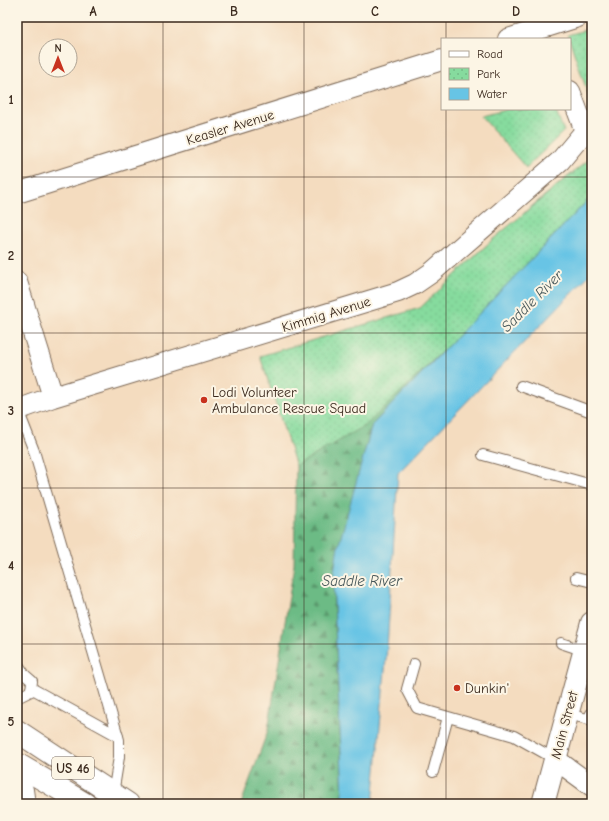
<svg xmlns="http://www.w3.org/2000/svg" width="609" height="821" viewBox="0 0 609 821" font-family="'Comic Neue',sans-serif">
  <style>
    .forest { fill: url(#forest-firs); stroke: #547252 }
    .park { fill: url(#park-dots); stroke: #60825e }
    .water { fill: #67c4e5; stroke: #517782 }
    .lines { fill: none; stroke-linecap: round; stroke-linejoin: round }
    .lane-casing { stroke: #7c6856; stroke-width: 12 }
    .street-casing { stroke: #7c6856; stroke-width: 22 }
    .secondary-casing { stroke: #7c6856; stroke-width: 24 }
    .highway-casing { stroke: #7c6856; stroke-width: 24 }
    .lane { stroke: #fff; stroke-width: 10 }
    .street { stroke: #fff; stroke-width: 20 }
    .secondary { stroke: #fff; stroke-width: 22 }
    .highway { stroke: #fff; stroke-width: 22 }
    .grid { fill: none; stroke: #3b2a1e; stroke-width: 1; stroke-opacity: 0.55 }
    .poi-dot { fill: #c8321e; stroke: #fcf5e5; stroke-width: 1.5 }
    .labels { text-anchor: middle; stroke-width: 4; stroke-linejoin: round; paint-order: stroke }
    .shield { fill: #fcf5e5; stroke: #75675a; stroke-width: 1 }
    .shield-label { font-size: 13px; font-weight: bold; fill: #3b2a1e }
    .street-label { font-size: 14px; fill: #3b2a1e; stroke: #fcf5e5 }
    .poi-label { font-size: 14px; fill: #3b2a1e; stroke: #fcf5e5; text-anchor: start }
    .water-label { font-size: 15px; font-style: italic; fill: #48585a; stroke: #fcf5e5 }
    .neatline { fill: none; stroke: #3b2a1e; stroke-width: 1.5 }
    .grid-label { font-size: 13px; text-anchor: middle; font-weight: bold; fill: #3b2a1e }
  </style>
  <defs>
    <pattern id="forest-firs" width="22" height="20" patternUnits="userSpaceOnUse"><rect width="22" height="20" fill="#6cbb85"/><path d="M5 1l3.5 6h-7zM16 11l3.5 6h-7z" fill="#5a986c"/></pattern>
    <pattern id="park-dots" width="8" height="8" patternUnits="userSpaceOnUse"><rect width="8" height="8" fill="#86db9e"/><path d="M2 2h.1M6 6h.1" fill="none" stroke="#75bc88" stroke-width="1.8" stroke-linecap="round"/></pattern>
  </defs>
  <rect width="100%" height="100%" fill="#fcf5e5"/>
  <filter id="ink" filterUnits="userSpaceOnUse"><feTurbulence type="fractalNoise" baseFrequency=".025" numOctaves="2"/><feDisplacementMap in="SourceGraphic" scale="8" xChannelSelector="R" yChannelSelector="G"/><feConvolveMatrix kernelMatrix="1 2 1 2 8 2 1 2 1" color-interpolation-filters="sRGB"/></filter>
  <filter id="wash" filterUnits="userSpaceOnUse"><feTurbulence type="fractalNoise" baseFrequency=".012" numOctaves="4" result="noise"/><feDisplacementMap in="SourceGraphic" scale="16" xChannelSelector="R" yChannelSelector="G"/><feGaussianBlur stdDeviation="0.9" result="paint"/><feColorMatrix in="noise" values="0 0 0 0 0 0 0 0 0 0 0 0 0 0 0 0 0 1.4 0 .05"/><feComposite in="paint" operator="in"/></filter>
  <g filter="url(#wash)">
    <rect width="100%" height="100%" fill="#f4dcbf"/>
    <path class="forest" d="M 592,157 L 592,196 L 372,425 L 333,580 L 343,796 L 334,804 L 241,804 L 268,730 L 294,565 L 296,466 L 282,422 L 375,363 L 526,211 Z"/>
    <path class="park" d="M 592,28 L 592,106 L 568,35 Z
      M 509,109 L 555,109 L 564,131 L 526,168 L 481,116 Z
      M 592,157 L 592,196 L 453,341 L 366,425 L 296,466 L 260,356 L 420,308 L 492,240 Z"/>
    <path class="water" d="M 592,196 L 592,272 L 398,473 L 387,648 L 373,804 L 334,804 L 343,796 L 333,580 L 337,551 L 372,425 Z"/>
  </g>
  <g filter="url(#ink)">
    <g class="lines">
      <g class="lane-casing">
        <path id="lane" d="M 521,386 L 592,412
          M 18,410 L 34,451 L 119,740 L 119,757 L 113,794
          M 483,455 L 592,485
          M 576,578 L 592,582
          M 561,643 L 585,651 L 587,653
          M 17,663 L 25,675 L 32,681 L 31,691 L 21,696 L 17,696
          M 414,664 L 407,689 L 417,708 L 514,736 L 555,759
          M 31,688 L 118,736
          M 567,714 L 588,719 L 592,712
          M 433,772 L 448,717"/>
      </g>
      <g class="street-casing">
        <path id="street" d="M 508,39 L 578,17
          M 570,91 L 585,131 L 592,136
          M 17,193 L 442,60
          M 17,282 L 53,397
          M 17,410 L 53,397 L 398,292 L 415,284 L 431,273 L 560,161 L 585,131
          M 555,759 L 592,786
          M 17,776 L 23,790 L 25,804"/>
      </g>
      <g class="secondary-casing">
        <path id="secondary" d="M 543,804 L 592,623"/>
      </g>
      <g class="highway-casing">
        <path id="highway" d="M 17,731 L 128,804
          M 17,764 L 85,804"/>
      </g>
      <use href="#lane" class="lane"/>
      <use href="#street" class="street"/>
      <use href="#secondary" class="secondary"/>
      <use href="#highway" class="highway"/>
    </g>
  </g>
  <path class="grid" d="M 163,17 L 163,804M 304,17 L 304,804M 446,17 L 446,39M 446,109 L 446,804M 17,177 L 592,177M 17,333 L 592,333M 17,488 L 592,488M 17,644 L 592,644"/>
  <g class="poi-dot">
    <circle cx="204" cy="400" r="4"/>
    <circle cx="457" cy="688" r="4"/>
  </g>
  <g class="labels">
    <rect class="shield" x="52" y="757" width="42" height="22" rx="3"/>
    <g class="shield-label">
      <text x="73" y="773">US 46</text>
    </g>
    <g class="street-label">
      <text transform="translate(230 127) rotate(-17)" y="5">Keasler Avenue</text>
      <text transform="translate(326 314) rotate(-17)" y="5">Kimmig Avenue</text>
      <text transform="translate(564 725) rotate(-75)" y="5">Main Street</text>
    </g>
    <g class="poi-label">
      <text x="212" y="397">Lodi Volunteer<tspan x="212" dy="16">Ambulance Rescue Squad</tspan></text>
      <text x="465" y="693">Dunkin'</text>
    </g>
    <g class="water-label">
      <text transform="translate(532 301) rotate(-45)" y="5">Saddle River</text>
      <text x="362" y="586">Saddle River</text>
    </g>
  </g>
  <rect width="609" height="821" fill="none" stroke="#fcf5e5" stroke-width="44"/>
  <rect x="441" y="38" width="130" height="72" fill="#fcf5e5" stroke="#afa495"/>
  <rect x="449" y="51" width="20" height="6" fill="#ffffff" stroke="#afa495"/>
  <text x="477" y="58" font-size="12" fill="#3b2a1e">Road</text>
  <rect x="449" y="68" width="20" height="12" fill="url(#park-dots)" stroke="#afa495"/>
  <text x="477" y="78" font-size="12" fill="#3b2a1e">Park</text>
  <rect x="449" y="88" width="20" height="12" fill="#67c4e5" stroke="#afa495"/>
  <text x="477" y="98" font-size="12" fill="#3b2a1e">Water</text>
  <g transform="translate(58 58)"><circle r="19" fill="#fcf5e5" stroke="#afa495"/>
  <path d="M0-3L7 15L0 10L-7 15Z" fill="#c8321e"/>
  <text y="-6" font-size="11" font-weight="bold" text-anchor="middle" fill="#3b2a1e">N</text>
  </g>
  <rect x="22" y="22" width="565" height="777" class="neatline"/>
  <g class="grid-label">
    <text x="93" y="16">A</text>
    <text x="234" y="16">B</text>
    <text x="375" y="16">C</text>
    <text x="516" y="16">D</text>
    <text x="11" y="104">1</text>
    <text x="11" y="260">2</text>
    <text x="11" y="415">3</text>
    <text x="11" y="570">4</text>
    <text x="11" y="726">5</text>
  </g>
</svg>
